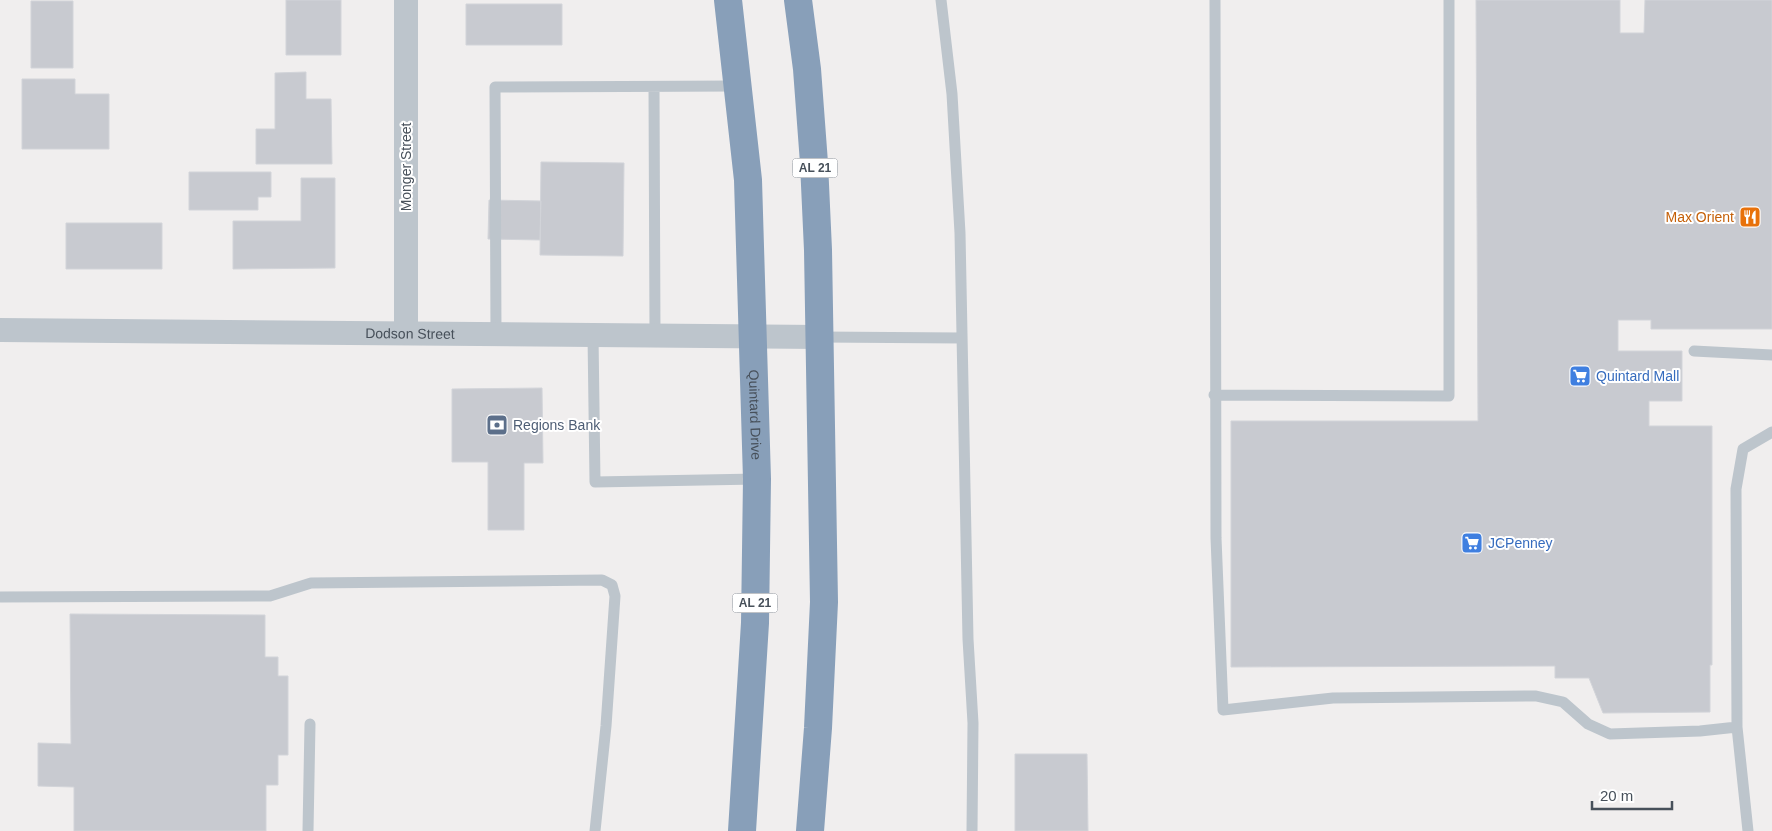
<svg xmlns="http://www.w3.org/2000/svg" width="1772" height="831" viewBox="0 0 1772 831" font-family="Arial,sans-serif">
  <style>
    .building { fill: #c8cad0; stroke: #d2d4d9 }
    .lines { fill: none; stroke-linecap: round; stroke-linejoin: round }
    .lane { stroke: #bdc5cc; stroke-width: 11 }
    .street { stroke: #bdc5cc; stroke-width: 24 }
    .highway { stroke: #889fb9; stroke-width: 28 }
    .labels { text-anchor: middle; stroke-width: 4; stroke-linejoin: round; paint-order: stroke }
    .shield { fill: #fff; stroke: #7e848c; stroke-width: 1 }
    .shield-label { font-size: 12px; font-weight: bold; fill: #47505a }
    .street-label { font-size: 14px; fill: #47505a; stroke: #fff }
    .food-label { font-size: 14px; fill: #c56008; stroke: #fff; text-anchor: end }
    .shop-label { font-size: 14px; fill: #366cbe; stroke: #fff; text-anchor: start }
    .service-label { font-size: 14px; fill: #4e5e75; stroke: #fff; text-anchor: start }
  </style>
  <rect width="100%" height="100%" fill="#f0eeee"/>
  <path class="building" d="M 286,0 L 341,0 L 341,55 L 286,55 Z
    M 1476,0 L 1620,0 L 1620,33 L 1644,33 L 1645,0 L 1772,0 L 1772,329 L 1651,329 L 1651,320 L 1618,320 L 1618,351 L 1682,351 L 1682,401 L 1649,401 L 1649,426 L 1712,426 L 1712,665 L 1710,665 L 1710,712 L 1603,713 L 1589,678 L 1555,678 L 1555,666 L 1231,667 L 1231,421 L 1478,421 Z
    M 31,1 L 73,1 L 73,68 L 31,68 Z
    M 466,4 L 562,4 L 562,45 L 466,45 Z
    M 306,72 L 306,99 L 331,99 L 332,164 L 256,164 L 256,129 L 275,129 L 275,73 Z
    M 22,79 L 75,79 L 75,94 L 109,94 L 109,149 L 22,149 Z
    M 541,162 L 624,163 L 623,256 L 540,255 Z
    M 189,172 L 271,172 L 271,197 L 258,197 L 258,210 L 189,210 Z
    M 301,178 L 335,178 L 335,268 L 233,269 L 233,221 L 301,221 Z
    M 489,200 L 541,201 L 540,240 L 488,239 Z
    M 66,223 L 162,223 L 162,269 L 66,269 Z
    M 542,388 L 543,463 L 524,463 L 524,530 L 488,530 L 488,462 L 452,462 L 452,389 Z
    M 70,614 L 265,615 L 265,657 L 278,657 L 278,676 L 288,676 L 288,755 L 278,755 L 278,785 L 266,785 L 266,831 L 74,831 L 74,787 L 38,786 L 38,743 L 71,744 Z
    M 1015,754 L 1087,754 L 1088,831 L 1015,831 Z"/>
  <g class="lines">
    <path class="lane" d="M 941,0 L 952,94 L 960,233 L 968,639 L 973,723 L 972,831
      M 1215,0 L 1216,538 L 1223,710 L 1333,698 L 1536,696 L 1563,702 L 1588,724 L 1610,734 L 1700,731 L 1737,727 L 1736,489 L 1743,449 L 1772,432
      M 654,87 L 655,335
      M 496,334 L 495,87 L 738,86
      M 593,335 L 595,482 L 757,479
      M 819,337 L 962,338
      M 1694,351 L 1772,355
      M 1214,395 L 1449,396 L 1449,0
      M 0,597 L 270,596 L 311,583 L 602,580 L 612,585 L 615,596 L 606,726 L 595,831
      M 1737,727 L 1748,831
      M 308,831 L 310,724"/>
    <g class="street">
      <path id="s1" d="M 0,330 L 819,337"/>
      <path d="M 406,333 L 406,0"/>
    </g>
    <g class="highway">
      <path id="s2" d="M 728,0 L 748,180 L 757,479 L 755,623 L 742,831"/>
      <path d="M 798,0 L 807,69 L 814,163 L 818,250 L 824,602 L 818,728 L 810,831"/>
    </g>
  </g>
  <defs>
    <g id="restaurant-square" transform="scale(1.125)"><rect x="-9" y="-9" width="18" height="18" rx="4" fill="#e8710a" stroke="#fff"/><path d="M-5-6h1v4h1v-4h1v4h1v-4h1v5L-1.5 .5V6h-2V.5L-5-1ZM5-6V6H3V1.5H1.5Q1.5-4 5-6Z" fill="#fff"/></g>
    <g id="supermarket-square" transform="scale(1.125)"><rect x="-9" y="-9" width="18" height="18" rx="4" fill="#3f7fe0" stroke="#fff"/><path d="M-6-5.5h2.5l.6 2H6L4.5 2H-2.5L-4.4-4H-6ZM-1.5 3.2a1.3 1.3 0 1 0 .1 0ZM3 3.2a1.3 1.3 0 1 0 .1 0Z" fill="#fff"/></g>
    <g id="bank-square" transform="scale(1.125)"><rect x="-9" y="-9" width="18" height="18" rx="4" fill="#5c6f8a" stroke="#fff"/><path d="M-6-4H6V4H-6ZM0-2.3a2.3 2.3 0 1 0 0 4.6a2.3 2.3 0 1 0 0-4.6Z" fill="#fff"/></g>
  </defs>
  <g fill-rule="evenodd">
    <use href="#restaurant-square" x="1750" y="217"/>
    <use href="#supermarket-square" x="1580" y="376"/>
    <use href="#bank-square" x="497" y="425"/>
    <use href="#supermarket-square" x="1472" y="543"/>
  </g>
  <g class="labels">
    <g class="shield">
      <rect x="792.5" y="158.5" width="45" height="19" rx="4"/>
      <rect x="732.5" y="593.5" width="45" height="19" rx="4"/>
    </g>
    <g class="shield-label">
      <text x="815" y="172">AL 21</text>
      <text x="755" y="607">AL 21</text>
    </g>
    <g class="street-label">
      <text transform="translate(406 167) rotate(-90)" y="5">Monger Street</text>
      <text dy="5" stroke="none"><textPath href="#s1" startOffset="410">Dodson Street</textPath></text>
      <text dy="5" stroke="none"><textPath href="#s2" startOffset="416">Quintard Drive</textPath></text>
    </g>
    <g class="food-label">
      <text x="1734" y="222">Max Orient</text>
    </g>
    <g class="shop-label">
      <text x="1596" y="381">Quintard Mall</text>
      <text x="1488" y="548">JCPenney</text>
    </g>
    <g class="service-label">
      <text x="513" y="430">Regions Bank</text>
    </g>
  </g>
  <path d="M1592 801v8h80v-8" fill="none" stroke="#47505a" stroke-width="2.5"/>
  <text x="1600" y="801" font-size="15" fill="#47505a" stroke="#ffffff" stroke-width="4" paint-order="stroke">20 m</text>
</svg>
